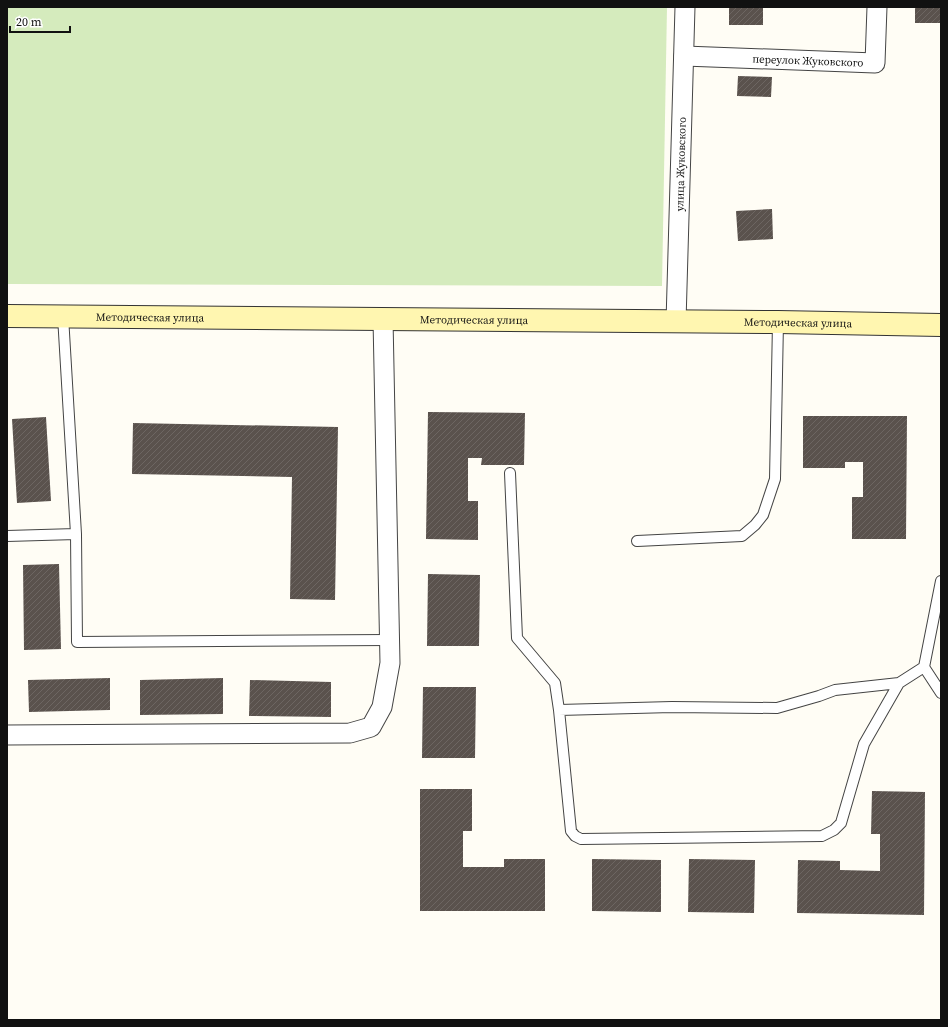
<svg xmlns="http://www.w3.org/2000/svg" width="948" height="1027" viewBox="0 0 948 1027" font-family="'Source Serif 4',serif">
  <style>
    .grass { fill: #d5ebbd }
    .building { fill: url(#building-hatch) }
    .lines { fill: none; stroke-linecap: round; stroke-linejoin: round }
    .service-casing { stroke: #444; stroke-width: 12 }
    .minor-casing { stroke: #444; stroke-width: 21 }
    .secondary-casing { stroke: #333; stroke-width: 24 }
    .service { stroke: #fff; stroke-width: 10 }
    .minor { stroke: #fff; stroke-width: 19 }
    .secondary { stroke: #fff6b0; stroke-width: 22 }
    .labels { text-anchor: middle; stroke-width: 4; stroke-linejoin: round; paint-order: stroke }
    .street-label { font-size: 11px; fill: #111; stroke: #fff }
  </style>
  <defs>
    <pattern id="building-hatch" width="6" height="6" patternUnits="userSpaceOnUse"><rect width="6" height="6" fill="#5a524d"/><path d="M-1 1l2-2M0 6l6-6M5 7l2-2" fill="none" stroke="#6d6662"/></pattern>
  </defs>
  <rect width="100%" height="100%" fill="#fffdf5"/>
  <path class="grass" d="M 7,7 L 667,7 L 662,286 L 7,284 Z"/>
  <path class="building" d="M 729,7 L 763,7 L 763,25 L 729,25 Z
    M 915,7 L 941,7 L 941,23 L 915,23 Z
    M 738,76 L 772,77 L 771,97 L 737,96 Z
    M 772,209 L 773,239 L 738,241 L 736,211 Z
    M 428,412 L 525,413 L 524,465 L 481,465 L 482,458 L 468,458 L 468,501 L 478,501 L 478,540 L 426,539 Z
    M 803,416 L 907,416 L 906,539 L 852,539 L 852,497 L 863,497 L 863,462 L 845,462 L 845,468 L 803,468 Z
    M 46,417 L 51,501 L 17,503 L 12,419 Z
    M 133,423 L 338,427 L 335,600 L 290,599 L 292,477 L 132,474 Z
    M 59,564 L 61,649 L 24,650 L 23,565 Z
    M 428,574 L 480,575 L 479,646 L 427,646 Z
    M 110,678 L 110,710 L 29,712 L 28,680 Z
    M 223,678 L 223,714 L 140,715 L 140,680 Z
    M 250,680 L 331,682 L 331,717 L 249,716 Z
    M 423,687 L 476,687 L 475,758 L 422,758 Z
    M 420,789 L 472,789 L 472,831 L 463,831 L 463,867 L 504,867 L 504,859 L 545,859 L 545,911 L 420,911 Z
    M 872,791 L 925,792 L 924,915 L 797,913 L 798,860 L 840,861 L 840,870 L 880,871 L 880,834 L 871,834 Z
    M 592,859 L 661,860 L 661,912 L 592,911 Z
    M 689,859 L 755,860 L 754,913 L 688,912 Z"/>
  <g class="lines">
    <g class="service-casing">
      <path id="service" d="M 63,316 L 76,534 L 77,642 L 389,640
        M 510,473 L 517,638 L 555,683 L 559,710 L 672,707 L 777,708 L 819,696 L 835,690 L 899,683 L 924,667 L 941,581
        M 7,536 L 76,534
        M 637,541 L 742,536 L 755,525 L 763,515 L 775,479 L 778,322
        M 924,667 L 941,693
        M 559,710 L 571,831 L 575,836 L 581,839 L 822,836 L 834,830 L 841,823 L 864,744 L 899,683"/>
    </g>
    <g class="minor-casing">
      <g id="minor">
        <path id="s1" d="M 684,56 L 875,63 L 877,7"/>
        <path id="s2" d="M 676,322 L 685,7"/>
        <path d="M 7,735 L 350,733 L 371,727 L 382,707 L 390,663 L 383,319"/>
      </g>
    </g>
    <g class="secondary-casing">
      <g id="secondary">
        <path id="s3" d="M 7,316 L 778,322 L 941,325"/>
      </g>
    </g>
    <use href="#service" class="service"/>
    <use href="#minor" class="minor"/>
    <use href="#secondary" class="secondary"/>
  </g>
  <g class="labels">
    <g class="street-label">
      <text dy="4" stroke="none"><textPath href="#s1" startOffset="124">переулок Жуковского</textPath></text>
      <text dy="4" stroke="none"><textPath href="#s2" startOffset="158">улица Жуковского</textPath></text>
      <text dy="4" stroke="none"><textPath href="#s3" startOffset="143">Методическая улица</textPath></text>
      <text dy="4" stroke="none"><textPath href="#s3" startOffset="467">Методическая улица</textPath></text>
      <text dy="4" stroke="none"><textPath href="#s3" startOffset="791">Методическая улица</textPath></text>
    </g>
  </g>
  <rect width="948" height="1027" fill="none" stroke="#111111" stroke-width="16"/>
  <path d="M10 26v6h60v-6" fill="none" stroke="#111111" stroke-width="2"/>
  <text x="16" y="26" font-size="12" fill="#111111" stroke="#ffffff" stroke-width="3" paint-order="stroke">20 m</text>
</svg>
